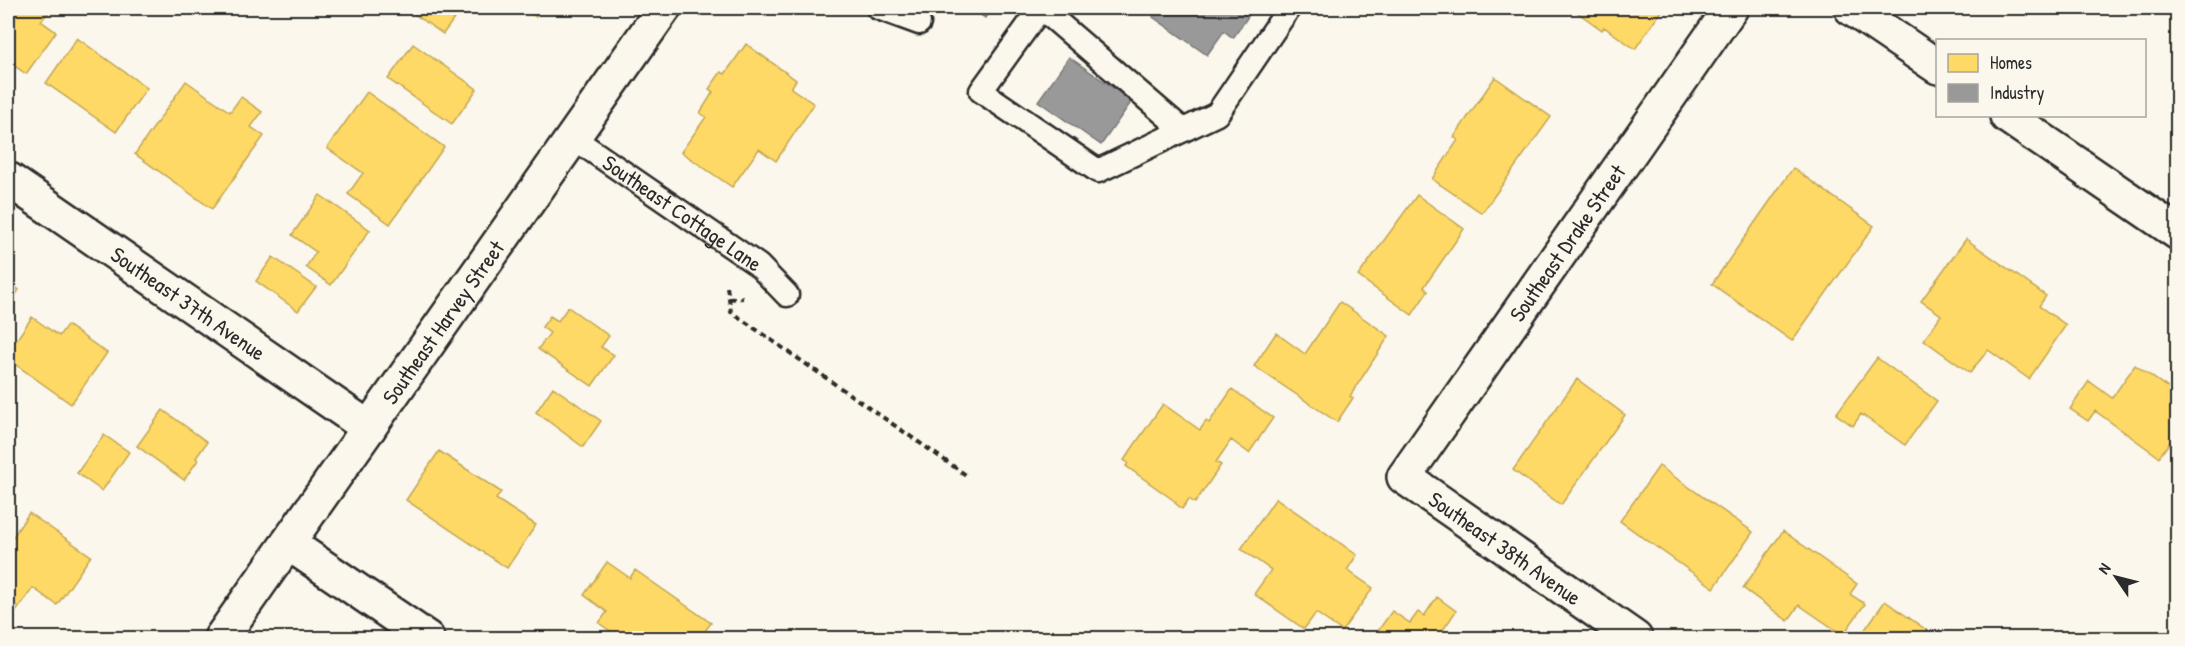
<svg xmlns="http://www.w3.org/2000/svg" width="2185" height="646" viewBox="0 0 2185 646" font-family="'Patrick Hand',sans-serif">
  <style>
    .homes { fill: #ffd966; stroke: #bfa554; stroke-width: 1.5 }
    .industry { fill: #999; stroke: #787878; stroke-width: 1.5 }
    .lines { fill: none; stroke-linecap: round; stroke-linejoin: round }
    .service-casing { stroke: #2b2b2b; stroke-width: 27 }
    .minor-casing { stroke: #2b2b2b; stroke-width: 38 }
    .tertiary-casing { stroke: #2b2b2b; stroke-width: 38 }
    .path { stroke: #2b2b2b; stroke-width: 4; stroke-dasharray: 6 4.5; stroke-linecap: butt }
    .service { stroke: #fbf7ec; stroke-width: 22 }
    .minor { stroke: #fbf7ec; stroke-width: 33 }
    .tertiary { stroke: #fbf7ec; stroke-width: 33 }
    .labels { text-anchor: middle; stroke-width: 6; stroke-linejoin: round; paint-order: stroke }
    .street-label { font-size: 22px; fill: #2b2b2b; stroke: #fbf7ec }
  </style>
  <rect width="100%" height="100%" fill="#fbf7ec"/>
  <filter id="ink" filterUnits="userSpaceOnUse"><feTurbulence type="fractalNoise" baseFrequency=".0167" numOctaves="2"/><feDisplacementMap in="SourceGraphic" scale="12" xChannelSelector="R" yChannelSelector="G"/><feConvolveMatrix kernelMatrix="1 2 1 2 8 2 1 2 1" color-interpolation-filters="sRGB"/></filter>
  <g filter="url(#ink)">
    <path class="homes" d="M 8,8 L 52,8 L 41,21 L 56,32 L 26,74 L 8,61 Z
      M 412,8 L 452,8 L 459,12 L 443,34 L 410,11 Z
      M 523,8 L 543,8 L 536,17 Z
      M 1575,8 L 1664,8 L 1635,49 L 1604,27 L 1602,30 L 1577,12 L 1578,10 Z
      M 77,38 L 147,88 L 116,132 L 46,83 Z
      M 413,44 L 477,89 L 452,124 L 388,79 Z
      M 746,44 L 796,80 L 791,88 L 814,104 L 776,161 L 759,149 L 732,187 L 681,152 L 706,117 L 700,113 L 713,92 L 709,89 L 721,72 L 725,74 Z
      M 1495,77 L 1551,117 L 1482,213 L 1432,179 L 1458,140 L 1454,137 Z
      M 186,81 L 230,112 L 241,97 L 262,112 L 251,127 L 264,136 L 212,209 L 135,154 Z
      M 367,92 L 444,147 L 390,224 L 348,194 L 363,173 L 327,148 Z
      M 1793,168 L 1874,226 L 1792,341 L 1712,284 Z
      M 320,195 L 370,230 L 331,285 L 306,267 L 316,252 L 292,235 Z
      M 1417,195 L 1464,229 L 1424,287 L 1428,291 L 1412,315 L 1358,276 Z
      M 1966,239 L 2046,296 L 2039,306 L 2066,325 L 2029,379 L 1988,350 L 1970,373 L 1924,340 L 1941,315 L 1921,301 Z
      M 273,257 L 316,287 L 298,311 L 256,281 Z
      M 8,281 L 19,290 L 8,307 Z
      M 1340,302 L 1389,336 L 1350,396 L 1353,398 L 1337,422 L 1254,366 L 1276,333 L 1305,354 Z
      M 568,307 L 609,336 L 601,347 L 614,355 L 592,386 L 538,349 L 550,333 L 542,327 L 550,316 L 558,321 Z
      M 32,317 L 59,336 L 67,325 L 107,353 L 71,404 L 8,359 L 8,352 Z
      M 1877,358 L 1937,401 L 1905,445 L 1861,414 L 1853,426 L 1836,414 Z
      M 2135,365 L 2178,395 L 2178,431 L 2159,457 L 2095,411 L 2088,421 L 2070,409 L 2089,381 L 2112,398 Z
      M 1577,379 L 1625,415 L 1561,505 L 1513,470 Z
      M 553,387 L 601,421 L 583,447 L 536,412 Z
      M 1232,389 L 1273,418 L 1249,453 L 1231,440 L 1216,462 L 1221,465 L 1195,503 L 1189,499 L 1182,509 L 1175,503 L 1176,502 L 1126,466 L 1128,463 L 1124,460 L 1163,404 L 1200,430 L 1206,421 L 1209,423 Z
      M 163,410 L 207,442 L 196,458 L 198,460 L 184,480 L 137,446 Z
      M 104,435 L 129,452 L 102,491 L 77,473 Z
      M 439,451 L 501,492 L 496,499 L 536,525 L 507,568 L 406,500 Z
      M 1659,466 L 1753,532 L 1714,588 L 1620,521 Z
      M 1276,498 L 1357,555 L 1347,570 L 1373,588 L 1342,631 L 1316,613 L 1304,629 L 1254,594 L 1271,570 L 1241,549 Z
      M 29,513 L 91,556 L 57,605 L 33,588 L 8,623 L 8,544 Z
      M 1783,531 L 1857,584 L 1850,594 L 1865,604 L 1843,635 L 1799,605 L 1788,621 L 1743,588 Z
      M 607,562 L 630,578 L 635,570 L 711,623 L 700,638 L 620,638 L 599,623 L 607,612 L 584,595 Z
      M 1437,597 L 1456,611 L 1443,630 L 1454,638 L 1459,632 L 1469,638 L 1373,638 L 1392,611 L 1410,623 L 1418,612 L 1424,616 Z
      M 1885,601 L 1938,638 L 1859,638 Z"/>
    <path class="industry" d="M 971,8 L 993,8 L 985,18 Z
      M 1159,8 L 1254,8 L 1233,38 L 1224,31 L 1207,55 L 1153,17 Z
      M 1069,57 L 1132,101 L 1101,145 L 1038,101 Z"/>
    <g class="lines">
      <g class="service-casing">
        <g id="service">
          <path d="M 878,8 L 919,23"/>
          <path d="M 1041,8 L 981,91 L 1098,171 L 1217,114 L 1289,8"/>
          <path d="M 1041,8 L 1183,130"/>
          <path id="s1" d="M 572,137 L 758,265 L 787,295"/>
        </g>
      </g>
      <g class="minor-casing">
        <g id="minor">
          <path d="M 1851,8 L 1938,67"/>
          <path d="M 2007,116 L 2178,233"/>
          <path id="s2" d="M 8,179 L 369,428"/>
          <path d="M 288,543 L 427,638"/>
          <path id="s3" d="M 1635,638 L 1404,477 L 1731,8"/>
        </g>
      </g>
      <g class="tertiary-casing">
        <g id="tertiary">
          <path id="s4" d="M 221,638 L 664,8"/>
        </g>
      </g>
      <path class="path" d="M 727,287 L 731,312 L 966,475
        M 729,299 L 743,298"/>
      <use href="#service" class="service"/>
      <use href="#minor" class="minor"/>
      <use href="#tertiary" class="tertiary"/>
    </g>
  </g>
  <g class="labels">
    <g class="street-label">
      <text dy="8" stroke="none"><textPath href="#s1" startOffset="134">Southeast Cottage Lane</textPath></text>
      <text dy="8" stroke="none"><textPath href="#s3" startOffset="567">Southeast Drake Street</textPath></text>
      <text dy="8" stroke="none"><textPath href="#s2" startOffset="219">Southeast 37th Avenue</textPath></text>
      <text dy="8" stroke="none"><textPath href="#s4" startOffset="386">Southeast Harvey Street</textPath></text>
      <text transform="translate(1505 548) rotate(35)" y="8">Southeast 38th Avenue</text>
    </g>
  </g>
  <rect width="2185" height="646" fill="none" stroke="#fbf7ec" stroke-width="30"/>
  <rect x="15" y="15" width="2155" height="616" fill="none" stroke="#2b2b2b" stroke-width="2" filter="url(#ink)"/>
  <rect x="1936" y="39" width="210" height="78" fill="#fbf7ec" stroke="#a8a59f" stroke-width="1.5"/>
  <rect x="1948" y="54" width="30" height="18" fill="#ffd966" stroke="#a8a59f" stroke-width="1.5"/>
  <text x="1990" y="69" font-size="18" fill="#2b2b2b">Homes</text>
  <rect x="1948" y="84" width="30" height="18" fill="#999999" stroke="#a8a59f" stroke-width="1.5"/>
  <text x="1990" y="99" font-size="18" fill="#2b2b2b">Industry</text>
  <g transform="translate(2116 577) rotate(305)" stroke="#fbf7ec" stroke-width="4.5" paint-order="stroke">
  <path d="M0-4.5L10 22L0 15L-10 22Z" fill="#2b2b2b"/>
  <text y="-9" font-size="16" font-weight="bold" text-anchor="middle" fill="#2b2b2b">N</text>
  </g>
</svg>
